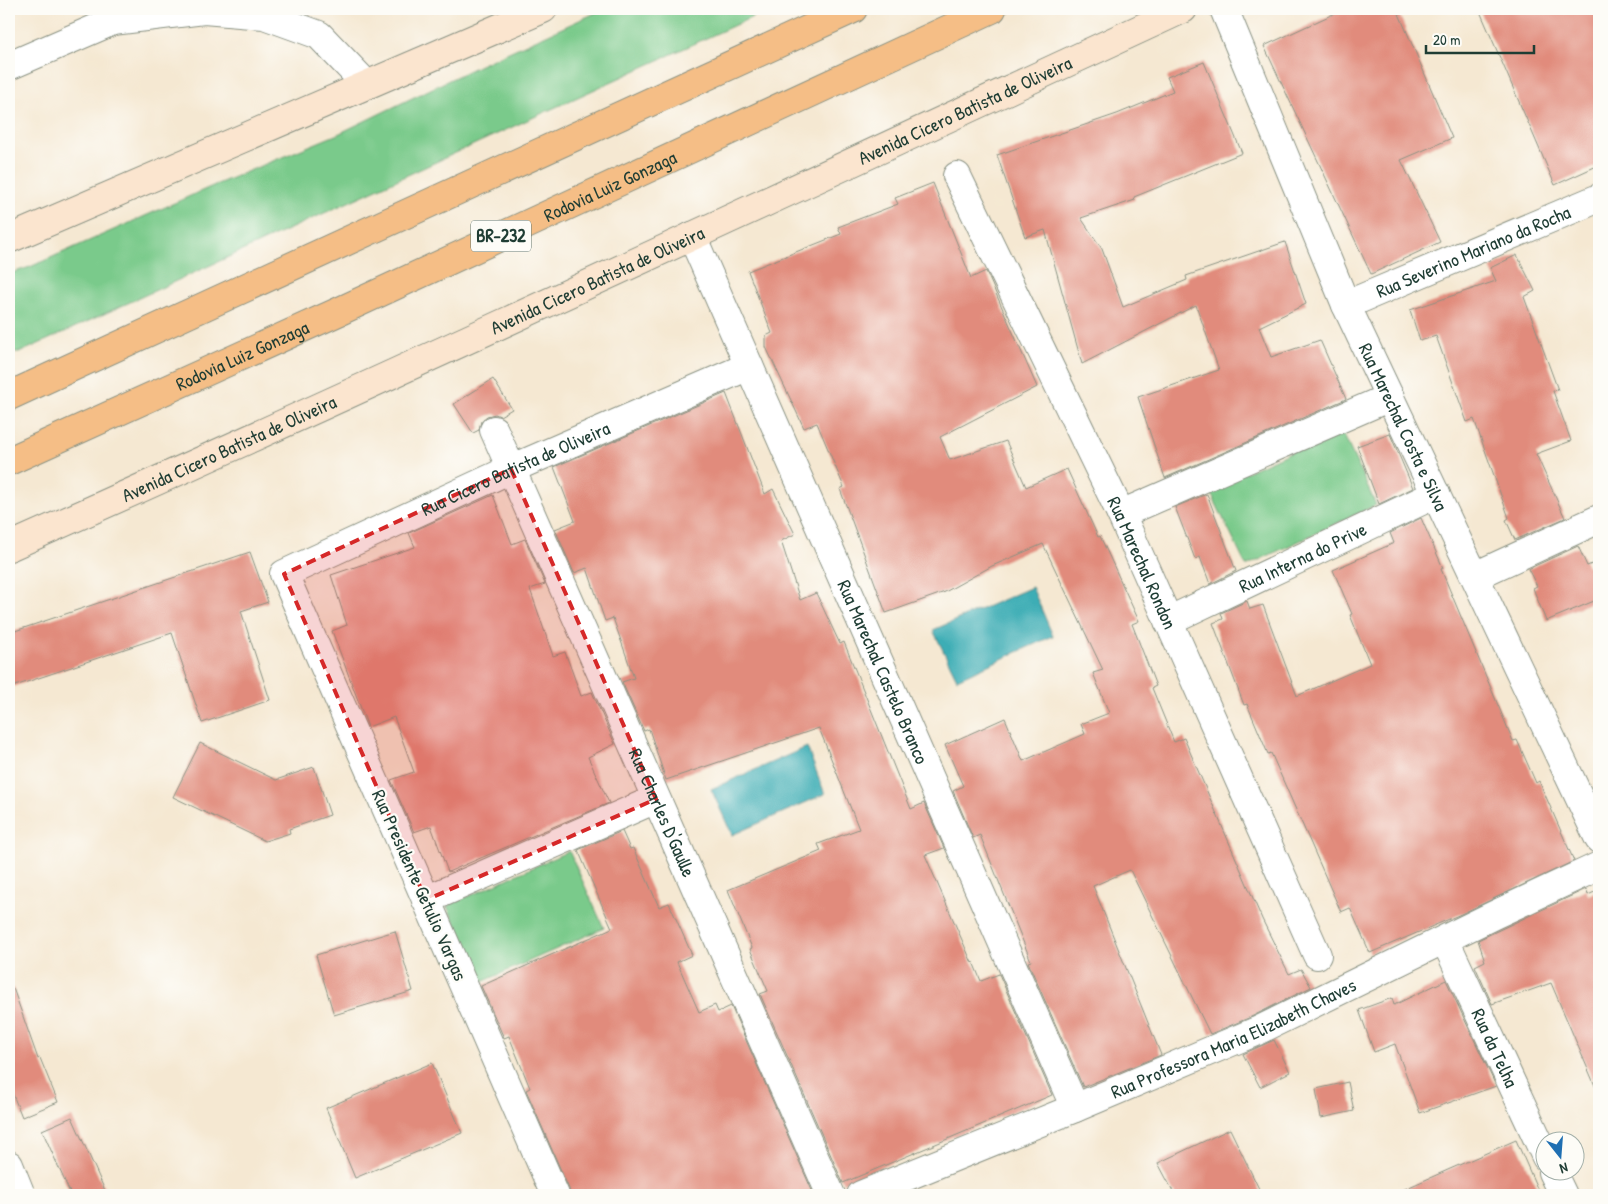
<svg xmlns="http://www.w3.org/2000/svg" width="1608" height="1204" viewBox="0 0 1608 1204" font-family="'Patrick Hand',sans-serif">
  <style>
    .green { fill: #7aca8b; stroke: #4c8460 }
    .water { fill: #3cadb5; stroke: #2e7574 }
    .building { fill: #e18b7c }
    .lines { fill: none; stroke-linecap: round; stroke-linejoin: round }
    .street-casing { stroke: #8a9283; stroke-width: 30 }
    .secondary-casing { stroke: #8a9283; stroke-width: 30 }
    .highway-casing { stroke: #8a9283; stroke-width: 30 }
    .street { stroke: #fff; stroke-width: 28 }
    .secondary { stroke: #fbe5cf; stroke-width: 28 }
    .highway { stroke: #f5be86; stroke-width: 28 }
    .marked { fill: #d62828; fill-opacity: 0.2; stroke: #d62828; stroke-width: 4; stroke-dasharray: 10 6; stroke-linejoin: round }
    .labels { text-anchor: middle; stroke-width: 4.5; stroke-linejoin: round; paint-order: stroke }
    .shield { fill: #fdfcf7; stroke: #62766e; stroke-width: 1 }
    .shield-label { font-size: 18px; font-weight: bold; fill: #1f3d34 }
    .street-label { font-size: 19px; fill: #1f3d34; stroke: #fdfcf7 }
  </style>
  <rect width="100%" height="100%" fill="#fdfcf7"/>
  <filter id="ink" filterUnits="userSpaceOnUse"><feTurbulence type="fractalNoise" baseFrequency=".02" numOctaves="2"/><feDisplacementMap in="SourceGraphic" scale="10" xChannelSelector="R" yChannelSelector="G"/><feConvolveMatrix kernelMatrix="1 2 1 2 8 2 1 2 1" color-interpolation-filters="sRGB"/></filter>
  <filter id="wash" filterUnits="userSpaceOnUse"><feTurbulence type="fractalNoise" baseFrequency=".0096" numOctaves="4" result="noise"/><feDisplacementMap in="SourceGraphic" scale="20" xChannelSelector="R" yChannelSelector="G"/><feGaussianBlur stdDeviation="1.12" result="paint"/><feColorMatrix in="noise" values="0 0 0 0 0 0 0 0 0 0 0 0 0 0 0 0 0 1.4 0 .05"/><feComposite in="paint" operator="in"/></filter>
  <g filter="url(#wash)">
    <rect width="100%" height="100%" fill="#f5e8d2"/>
    <path class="green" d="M 604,9 L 770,9 L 21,352 L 9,352 L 9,274 L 30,267 L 215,185 L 338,134 L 480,65 Z
      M 1341,429 L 1376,505 L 1246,566 L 1209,489 Z
      M 569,851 L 604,928 L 482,982 L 447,906 Z"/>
    <path class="water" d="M 1032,587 L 1053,636 L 957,679 L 933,630 Z
      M 807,747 L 825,794 L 732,835 L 711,789 Z"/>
    <g id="blocks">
      <path class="building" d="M 1344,9 L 1397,9 L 1452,138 L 1401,160 L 1440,242 L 1371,274 L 1264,46 Z
        M 1479,9 L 1599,9 L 1599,165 L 1555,185 Z
        M 1204,62 L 1242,153 L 1134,197 L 1135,200 L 1081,218 L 1102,249 L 1123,307 L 1187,280 L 1186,276 L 1285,242 L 1306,304 L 1259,327 L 1271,357 L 1320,340 L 1346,399 L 1165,478 L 1138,397 L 1219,370 L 1196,305 L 1082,364 L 1045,230 L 1025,237 L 997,155 L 1117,114 L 1173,91 L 1167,77 Z
        M 933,183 L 971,278 L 986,271 L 1037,387 L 940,437 L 950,460 L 1006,441 L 1026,487 L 1067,469 L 1098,537 L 1100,536 L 1139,621 L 1132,624 L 1156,686 L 1152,688 L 1174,742 L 1184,738 L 1262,919 L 1289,974 L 1301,969 L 1311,987 L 1251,1017 L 1210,1034 L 1130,870 L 1093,886 L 1161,1055 L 1083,1087 L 1028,962 L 1031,961 L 980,835 L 973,838 L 953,791 L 963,786 L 945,745 L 1005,718 L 1023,761 L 1085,734 L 1081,724 L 1109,713 L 1093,673 L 1103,670 L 1043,544 L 992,566 L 945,592 L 886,613 L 840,489 L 844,487 L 817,423 L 804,428 L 766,347 L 766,336 L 772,333 L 748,271 L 841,234 L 838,227 L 898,204 L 895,198 Z
        M 1517,255 L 1535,291 L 1524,297 L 1558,390 L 1553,391 L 1571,441 L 1536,454 L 1565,518 L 1515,540 L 1506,520 L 1509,518 L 1474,419 L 1467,422 L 1436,336 L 1420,341 L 1410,310 L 1496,281 L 1490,268 Z
        M 493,379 L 512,409 L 500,416 L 495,414 L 487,416 L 481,421 L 479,430 L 473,433 L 454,404 Z
        M 726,393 L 765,494 L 773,489 L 795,534 L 781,541 L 800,600 L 816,593 L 840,644 L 844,642 L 911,809 L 924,803 L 944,848 L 925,855 L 972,963 L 973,962 L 981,981 L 999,974 L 1052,1095 L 843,1183 L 760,994 L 768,991 L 750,949 L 752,948 L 728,890 L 821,851 L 818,844 L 859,829 L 819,728 L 666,780 L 649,729 L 644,731 L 622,682 L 634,678 L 613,618 L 605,621 L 587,568 L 574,573 L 555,529 L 575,521 L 554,467 Z
        M 1390,434 L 1413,488 L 1379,504 L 1357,446 Z
        M 1207,494 L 1236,571 L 1210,584 L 1200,557 L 1195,559 L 1175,507 Z
        M 493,495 L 512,544 L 525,539 L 545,584 L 530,589 L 553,656 L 565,652 L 581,696 L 592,692 L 615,744 L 588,757 L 609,803 L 448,872 L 431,826 L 414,832 L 391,780 L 414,772 L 394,717 L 368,727 L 332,631 L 347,625 L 331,575 L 415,547 L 409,533 Z
        M 1421,518 L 1443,568 L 1441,569 L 1513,741 L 1517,740 L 1536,783 L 1539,781 L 1574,861 L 1461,914 L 1370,953 L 1350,908 L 1341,912 L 1271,753 L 1268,754 L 1247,704 L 1244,705 L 1213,623 L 1223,619 L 1221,613 L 1247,601 L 1250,609 L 1263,605 L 1297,696 L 1370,664 L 1350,615 L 1352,614 L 1333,570 L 1394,543 L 1390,533 Z
        M 1578,546 L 1587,566 L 1599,561 L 1599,599 L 1546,621 L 1533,588 L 1537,586 L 1528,569 Z
        M 250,552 L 268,602 L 241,611 L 270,700 L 202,723 L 172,633 L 9,688 L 9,633 Z
        M 200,743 L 276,780 L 314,767 L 330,815 L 289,829 L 290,833 L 265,841 L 173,797 Z
        M 622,831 L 630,849 L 633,848 L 659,907 L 669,903 L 692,955 L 677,962 L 699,1012 L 715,1005 L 718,1012 L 731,1006 L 814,1195 L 570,1195 L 569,1189 L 526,1090 L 530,1088 L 509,1036 L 504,1038 L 481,986 L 612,928 L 578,850 Z
        M 1586,889 L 1588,895 L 1599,890 L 1599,1095 L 1551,983 L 1492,1004 L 1475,966 L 1485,961 L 1478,940 Z
        M 395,931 L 413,991 L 334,1015 L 316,955 Z
        M 1446,980 L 1496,1086 L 1420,1113 L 1395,1044 L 1374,1052 L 1359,1010 L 1392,998 L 1394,1005 Z
        M 13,988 L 38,1059 L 40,1058 L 58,1102 L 22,1117 L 9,1085 L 9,989 Z
        M 1274,1040 L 1290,1072 L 1260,1087 L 1243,1054 Z
        M 432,1063 L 462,1133 L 355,1178 L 326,1108 Z
        M 1348,1082 L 1354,1111 L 1321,1118 L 1316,1089 Z
        M 72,1117 L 107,1195 L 71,1195 L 42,1130 Z
        M 1230,1129 L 1262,1195 L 1175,1195 L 1158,1163 Z
        M 1516,1140 L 1540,1195 L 1391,1195 Z"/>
    </g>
  </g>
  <g filter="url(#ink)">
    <use href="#blocks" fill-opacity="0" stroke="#8a9283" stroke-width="1"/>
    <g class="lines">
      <g class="street-casing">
        <g id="street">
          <path d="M 106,9 L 113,21 L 204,10 L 264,15 L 319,35 L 366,84"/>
          <path id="s1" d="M 1224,9 L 1346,305 L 1599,839"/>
          <path d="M 9,66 L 113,21"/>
          <path id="s2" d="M 957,176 L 1121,514 L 1317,955"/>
          <path id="s3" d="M 692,236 L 1075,1108"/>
          <path id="s4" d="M 1346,305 L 1599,198"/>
          <path id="s5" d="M 494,430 L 831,1195"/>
          <path d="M 1121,514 L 1390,397"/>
          <path d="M 1475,576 L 1599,519"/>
          <path id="s6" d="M 1168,621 L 1436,494"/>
          <path d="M 426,900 L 656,799"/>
          <path id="s7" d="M 1445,940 L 1546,1157"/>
          <path d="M 9,1165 L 21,1195"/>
          <path d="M 1552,1172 L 1563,1195"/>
          <path id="s8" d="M 555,1195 L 284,574 L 511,469 L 749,366"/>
          <path id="s9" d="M 861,1195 L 1075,1108 L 1257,1031 L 1494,915 L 1599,866"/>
        </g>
      </g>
      <g class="secondary-casing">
        <g id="secondary">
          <path d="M 9,239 L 543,9"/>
          <path id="s10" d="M 9,547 C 402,372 792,190 1183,9"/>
        </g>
      </g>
      <g class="highway-casing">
        <g id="highway">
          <path d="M 9,396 L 853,9"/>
          <path id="s11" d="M 9,461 L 340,311 L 992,9"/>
        </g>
      </g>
      <use href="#street" class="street"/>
      <use href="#secondary" class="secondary"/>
      <use href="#highway" class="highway"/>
    </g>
  </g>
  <path class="marked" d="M 511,469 L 656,799 L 426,900 L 284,574 Z"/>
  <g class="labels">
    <rect class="shield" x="471" y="220.5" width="60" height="31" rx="4"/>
    <g class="shield-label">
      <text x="501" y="242">BR-232</text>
    </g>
    <g class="street-label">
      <text dy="7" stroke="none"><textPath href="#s10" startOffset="1051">Avenida Cicero Batista de Oliveira</textPath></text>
      <text dy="7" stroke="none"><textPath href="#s11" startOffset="661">Rodovia Luiz Gonzaga</textPath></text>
      <text dy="7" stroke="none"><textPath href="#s4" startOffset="138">Rua Severino Mariano da Rocha</textPath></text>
      <text dy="7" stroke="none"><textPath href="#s10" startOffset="646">Avenida Cicero Batista de Oliveira</textPath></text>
      <text dy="7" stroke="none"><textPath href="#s11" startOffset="256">Rodovia Luiz Gonzaga</textPath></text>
      <text dy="7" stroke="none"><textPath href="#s1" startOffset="455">Rua Marechal Costa e Silva</textPath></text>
      <text dy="7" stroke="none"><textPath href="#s10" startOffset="241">Avenida Cicero Batista de Oliveira</textPath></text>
      <text dy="7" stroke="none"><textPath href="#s8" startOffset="932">Rua Cicero Batista de Oliveira</textPath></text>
      <text dy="7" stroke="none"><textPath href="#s6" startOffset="149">Rua Interna do Prive</textPath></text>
      <text dy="7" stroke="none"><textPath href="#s2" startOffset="429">Rua Marechal Rondon</textPath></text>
      <text dy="7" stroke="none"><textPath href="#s3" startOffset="476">Rua Marechal Castelo Branco</textPath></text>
      <text dy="7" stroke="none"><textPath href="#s5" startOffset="418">Rua Charles D'Gaulle</textPath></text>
      <text transform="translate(420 885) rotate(66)" y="7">Rua Presidente Getulio Vargas</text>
      <text dy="7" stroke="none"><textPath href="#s9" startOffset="404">Rua Professora Maria Elizabeth Chaves</textPath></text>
      <text dy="7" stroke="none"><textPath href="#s7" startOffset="119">Rua da Telha</textPath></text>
    </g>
  </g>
  <rect width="1608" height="1204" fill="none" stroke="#fdfcf7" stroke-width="30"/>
  <g transform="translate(1560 1156) rotate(163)"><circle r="24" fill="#fdfcf7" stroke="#a4b0a9"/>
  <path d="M0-4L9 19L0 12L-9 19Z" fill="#1f6fb2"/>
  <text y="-8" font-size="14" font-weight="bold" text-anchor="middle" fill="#1f3d34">N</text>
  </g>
  <path d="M1426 45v8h108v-8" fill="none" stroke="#1f3d34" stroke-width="2.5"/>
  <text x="1433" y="45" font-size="15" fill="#1f3d34" stroke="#fdfcf7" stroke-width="4" paint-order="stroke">20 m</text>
</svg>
